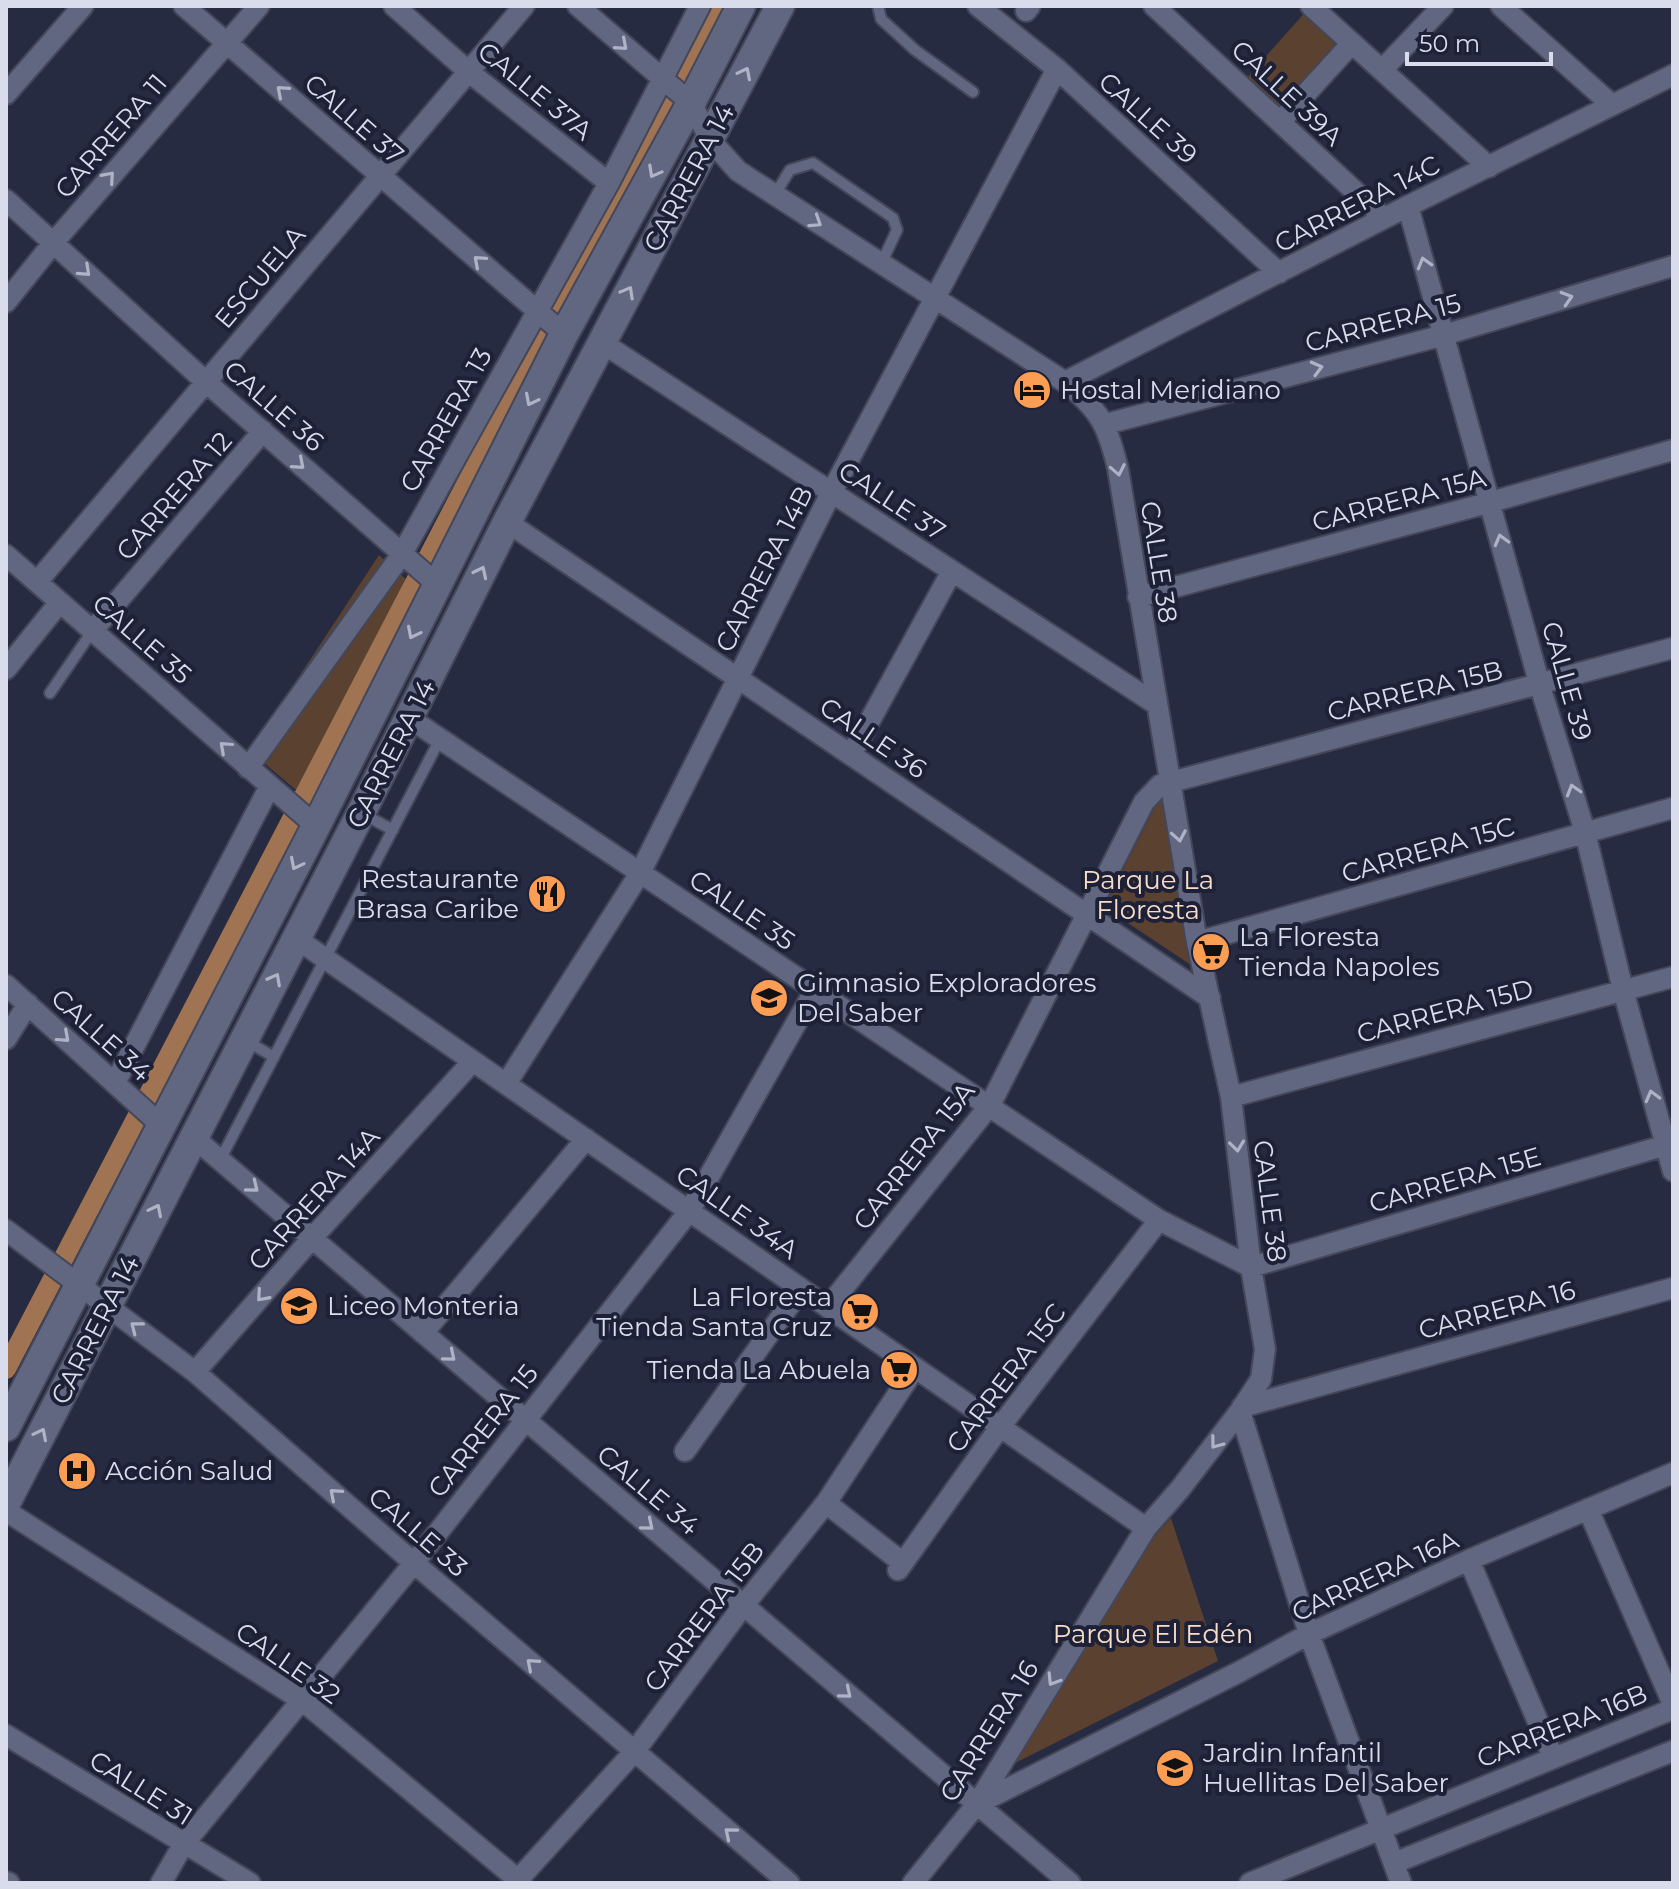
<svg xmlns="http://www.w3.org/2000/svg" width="1679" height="1889" viewBox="0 0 1679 1889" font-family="Montserrat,sans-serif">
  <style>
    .park { fill: #5b412f }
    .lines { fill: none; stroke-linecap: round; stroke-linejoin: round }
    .canal { stroke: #a07352; stroke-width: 20 }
    .service-casing { stroke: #44475a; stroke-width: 14 }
    .minor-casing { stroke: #44475a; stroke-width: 24 }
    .secondary-casing { stroke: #44475a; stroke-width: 32 }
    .service { stroke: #626781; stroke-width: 10 }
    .minor { stroke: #626781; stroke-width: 20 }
    .secondary { stroke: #626781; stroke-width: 28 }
    .oneway { stroke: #afb3c6 }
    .labels { text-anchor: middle; stroke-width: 8; stroke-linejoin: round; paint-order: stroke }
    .street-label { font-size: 26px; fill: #d9dceb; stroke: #1d2137 }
    .poi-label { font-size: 26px; fill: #d9dceb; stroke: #1d2137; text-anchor: start }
    .park-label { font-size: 26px; fill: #f9dcc8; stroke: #1d2137 }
  </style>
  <rect width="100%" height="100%" fill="#272b41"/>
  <path class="park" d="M 1309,8 L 1346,43 L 1283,115 L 1244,81 Z
    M 379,555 L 419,591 L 310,802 L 250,751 Z
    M 1162,793 L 1194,967 L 1104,907 Z
    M 1171,1518 L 1218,1661 L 1011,1765 L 1144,1548 Z"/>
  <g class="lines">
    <path class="canal" d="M 6,1369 L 561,302 L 687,76 L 723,6"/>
    <g class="service-casing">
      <path id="service" d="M 878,6 L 881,19 L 915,50 L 973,92
        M 774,196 L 790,170 L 813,163 L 893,218 L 897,230 L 881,264
        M 50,693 L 93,630
        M 363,814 L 393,830
        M 245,1040 L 274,1057
        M 220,1160 L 440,739"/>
    </g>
    <g class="minor-casing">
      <path id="minor" d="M 184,6 L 564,334
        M 394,6 L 469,72 L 609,183
        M 578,6 L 691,103 L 711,141 L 738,171 L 1065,382 C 1100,410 1108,426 1118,469 L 1197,942 L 1231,1097 L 1251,1267 L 1265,1349 L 1261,1379 L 1240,1411 L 1180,1489 L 1146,1528 L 977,1804 L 913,1883
        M 978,6 L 1057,69 L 1279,273
        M 1154,6 L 1384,218
        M 1311,6 L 1489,167
        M 1501,6 L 1612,105
        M 1026,11 L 1030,6
        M 1382,70 L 1443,6
        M 6,94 L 83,6
        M 1280,122 L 1352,43
        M 6,200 L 206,382 L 438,585
        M 1408,206 L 1540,686 L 1585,832 L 1623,990 L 1673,1171
        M 6,302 L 54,242 L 259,6
        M 601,342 L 1156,704
        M 1065,382 L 1408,206 L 1673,75
        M 1106,424 L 1444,335 L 1673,266
        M 507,522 L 1210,998
        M 6,555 L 316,826
        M 37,582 L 524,6
        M 1138,597 L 1491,502 L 1673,450
        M 93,630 L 263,431
        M 6,669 L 60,602
        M 409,718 L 1159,1220 L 1251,1267 L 1673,1143
        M 851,755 L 952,571
        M 248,768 L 402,554 L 609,183 L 700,6
        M 297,939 L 1146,1528
        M 1197,942 L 1673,808
        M 6,985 L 161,1125
        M 6,1039 L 28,1004
        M 115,1083 L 270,786
        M 506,1084 L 640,873 L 831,493 L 1057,69
        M 1231,1097 L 1673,977
        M 193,1137 L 1070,1883
        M 6,1230 L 195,1372 L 414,1563 L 789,1883
        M 828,1307 L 990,1105 L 1144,802 L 1160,785 L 1673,648
        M 423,1333 L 586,1139
        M 195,1372 L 313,1237 L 473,1061
        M 1242,1407 L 1673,1288
        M 1240,1411 L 1309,1634 L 1401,1883
        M 685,1451 L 801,1289
        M 826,1503 L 903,1563
        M 1588,1509 L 1673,1704
        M 6,1511 L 303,1701 L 522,1883
        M 1469,1560 L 1553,1757
        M 898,1570 L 1000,1427 L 1159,1220
        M 6,1735 L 250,1883
        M 977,1804 L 1241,1671 L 1309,1634 L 1469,1560 L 1673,1473
        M 1394,1863 L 1673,1751
        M 6,1882 L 9,1883
        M 161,1883 L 183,1845 L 414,1563 L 690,1210 L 815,990
        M 515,1883 L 634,1752 L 743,1606 L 826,1503 L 915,1368
        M 1250,1883 L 1673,1709"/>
    </g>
    <g class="secondary-casing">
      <path id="secondary" d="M 6,1427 L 316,826 L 564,334 L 691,103 L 741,6
        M 6,1503 L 361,813 L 507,522 L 780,6"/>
    </g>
    <use href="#service" class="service"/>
    <use href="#minor" class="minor"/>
    <use href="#secondary" class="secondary"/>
  </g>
  <defs><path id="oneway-chevron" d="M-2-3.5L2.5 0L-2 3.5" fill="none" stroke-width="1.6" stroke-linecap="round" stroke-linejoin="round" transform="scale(2)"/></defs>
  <g class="oneway">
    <use href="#oneway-chevron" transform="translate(622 45) rotate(41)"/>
    <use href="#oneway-chevron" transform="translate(745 73) rotate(-63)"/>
    <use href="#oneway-chevron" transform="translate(282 91) rotate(-139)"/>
    <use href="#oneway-chevron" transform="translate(654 172) rotate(119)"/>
    <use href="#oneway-chevron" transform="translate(109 177) rotate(-49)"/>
    <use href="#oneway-chevron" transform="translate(816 222) rotate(33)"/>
    <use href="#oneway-chevron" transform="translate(479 261) rotate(-139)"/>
    <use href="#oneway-chevron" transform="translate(1424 263) rotate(-106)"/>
    <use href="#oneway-chevron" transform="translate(85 271) rotate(43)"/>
    <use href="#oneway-chevron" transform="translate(628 292) rotate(-61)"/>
    <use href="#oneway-chevron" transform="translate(1567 298) rotate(-17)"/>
    <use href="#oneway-chevron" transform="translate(1317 368) rotate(-15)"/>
    <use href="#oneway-chevron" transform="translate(531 400) rotate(117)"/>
    <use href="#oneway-chevron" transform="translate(299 464) rotate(41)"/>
    <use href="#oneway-chevron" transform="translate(1118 470) rotate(79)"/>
    <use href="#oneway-chevron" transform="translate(1501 540) rotate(-105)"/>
    <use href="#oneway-chevron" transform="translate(481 572) rotate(-64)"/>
    <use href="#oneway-chevron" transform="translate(413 633) rotate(117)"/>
    <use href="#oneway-chevron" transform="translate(225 747) rotate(-138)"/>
    <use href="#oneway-chevron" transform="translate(1573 790) rotate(-107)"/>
    <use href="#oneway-chevron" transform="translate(1179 836) rotate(80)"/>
    <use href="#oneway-chevron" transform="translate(296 864) rotate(117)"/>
    <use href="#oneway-chevron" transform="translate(275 979) rotate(-62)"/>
    <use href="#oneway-chevron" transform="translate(64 1037) rotate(42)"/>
    <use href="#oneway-chevron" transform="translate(1652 1096) rotate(-105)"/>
    <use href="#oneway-chevron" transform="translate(1237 1146) rotate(83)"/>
    <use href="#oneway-chevron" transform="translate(253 1187) rotate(39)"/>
    <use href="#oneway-chevron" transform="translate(156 1210) rotate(-63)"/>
    <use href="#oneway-chevron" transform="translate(262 1296) rotate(131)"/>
    <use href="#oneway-chevron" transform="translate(136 1327) rotate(-142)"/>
    <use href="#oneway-chevron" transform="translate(450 1356) rotate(40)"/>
    <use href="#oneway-chevron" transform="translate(41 1434) rotate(-63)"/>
    <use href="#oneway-chevron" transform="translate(1216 1443) rotate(127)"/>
    <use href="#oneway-chevron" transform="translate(335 1494) rotate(-139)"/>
    <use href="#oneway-chevron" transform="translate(648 1525) rotate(40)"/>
    <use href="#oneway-chevron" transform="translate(532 1664) rotate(-139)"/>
    <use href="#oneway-chevron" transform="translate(1053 1680) rotate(122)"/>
    <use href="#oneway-chevron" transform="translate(846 1693) rotate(40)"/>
    <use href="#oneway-chevron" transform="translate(730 1833) rotate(-140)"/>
  </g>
  <defs>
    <g id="hotel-disc" transform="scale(2)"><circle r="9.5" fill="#fc9d54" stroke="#1d2137"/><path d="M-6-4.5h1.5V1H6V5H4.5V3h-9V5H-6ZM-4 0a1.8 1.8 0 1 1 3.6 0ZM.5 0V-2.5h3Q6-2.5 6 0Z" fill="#111"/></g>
    <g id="restaurant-disc" transform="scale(2)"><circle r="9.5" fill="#fc9d54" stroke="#1d2137"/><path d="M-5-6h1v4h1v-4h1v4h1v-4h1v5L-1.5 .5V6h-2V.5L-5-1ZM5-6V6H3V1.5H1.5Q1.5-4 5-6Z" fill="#111"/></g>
    <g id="supermarket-disc" transform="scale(2)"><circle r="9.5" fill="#fc9d54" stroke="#1d2137"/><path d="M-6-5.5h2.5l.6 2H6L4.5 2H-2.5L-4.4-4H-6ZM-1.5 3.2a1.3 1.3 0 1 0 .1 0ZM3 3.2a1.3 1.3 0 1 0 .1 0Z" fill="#111"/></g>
    <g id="school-disc" transform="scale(2)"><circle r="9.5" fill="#fc9d54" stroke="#1d2137"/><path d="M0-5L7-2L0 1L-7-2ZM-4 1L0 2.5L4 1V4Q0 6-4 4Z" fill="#111"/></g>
    <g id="hospital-disc" transform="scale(2)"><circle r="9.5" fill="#fc9d54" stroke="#1d2137"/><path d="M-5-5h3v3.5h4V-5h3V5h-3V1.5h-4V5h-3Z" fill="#111"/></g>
  </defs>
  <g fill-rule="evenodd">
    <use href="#hotel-disc" x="1032" y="390"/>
    <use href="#restaurant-disc" x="547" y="894"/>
    <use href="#supermarket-disc" x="1211" y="952"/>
    <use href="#school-disc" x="769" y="998"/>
    <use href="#school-disc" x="299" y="1306"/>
    <use href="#supermarket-disc" x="860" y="1312"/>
    <use href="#supermarket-disc" x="899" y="1370"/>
    <use href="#hospital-disc" x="77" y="1471"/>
    <use href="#school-disc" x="1175" y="1768"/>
  </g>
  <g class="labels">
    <g class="street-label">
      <text transform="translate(535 91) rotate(39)" y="9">CALLE 37A</text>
      <text transform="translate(1287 93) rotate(43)" y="9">CALLE 39A</text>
      <text transform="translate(1148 118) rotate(42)" y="9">CALLE 39</text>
      <text transform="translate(354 119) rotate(41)" y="9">CALLE 37</text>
      <text transform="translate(111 136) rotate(-49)" y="9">CARRERA 11</text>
      <text transform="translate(689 178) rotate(-62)" y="9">CARRERA 14</text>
      <text transform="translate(1357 204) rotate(-27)" y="9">CARRERA 14C</text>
      <text transform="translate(260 277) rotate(-50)" y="9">ESCUELA</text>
      <text transform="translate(1383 323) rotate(-15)" y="9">CARRERA 15</text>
      <text transform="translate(274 406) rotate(41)" y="9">CALLE 36</text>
      <text transform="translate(446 420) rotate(-61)" y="9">CARRERA 13</text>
      <text transform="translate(174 496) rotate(-49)" y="9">CARRERA 12</text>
      <text transform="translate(1399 500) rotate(-15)" y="9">CARRERA 15A</text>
      <text transform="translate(892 501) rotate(33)" y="9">CALLE 37</text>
      <text transform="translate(1159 562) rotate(81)" y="9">CALLE 38</text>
      <text transform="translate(764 569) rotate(-63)" y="9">CARRERA 14B</text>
      <text transform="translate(142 639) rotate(41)" y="9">CALLE 35</text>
      <text transform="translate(1567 681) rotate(74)" y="9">CALLE 39</text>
      <text transform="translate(1415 691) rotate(-14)" y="9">CARRERA 15B</text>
      <text transform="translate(873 738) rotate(34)" y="9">CALLE 36</text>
      <text transform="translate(391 754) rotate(-63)" y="9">CARRERA 14</text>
      <text transform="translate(1428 850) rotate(-16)" y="9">CARRERA 15C</text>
      <text transform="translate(742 910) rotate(34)" y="9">CALLE 35</text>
      <text transform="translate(1445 1011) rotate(-15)" y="9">CARRERA 15D</text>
      <text transform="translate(101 1035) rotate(42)" y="9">CALLE 34</text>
      <text transform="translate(914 1156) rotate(-52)" y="9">CARRERA 15A</text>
      <text transform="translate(1455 1180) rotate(-16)" y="9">CARRERA 15E</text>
      <text transform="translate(314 1199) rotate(-48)" y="9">CARRERA 14A</text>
      <text transform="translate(1270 1201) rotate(83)" y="9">CALLE 38</text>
      <text transform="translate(737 1212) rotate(35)" y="9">CALLE 34A</text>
      <text transform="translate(1497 1310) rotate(-15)" y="9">CARRERA 16</text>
      <text transform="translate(95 1330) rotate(-63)" y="9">CARRERA 14</text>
      <text transform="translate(1006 1378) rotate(-53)" y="9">CARRERA 15C</text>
      <text transform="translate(483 1431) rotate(-52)" y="9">CARRERA 15</text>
      <text transform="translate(648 1490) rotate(40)" y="9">CALLE 34</text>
      <text transform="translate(418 1532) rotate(41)" y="9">CALLE 33</text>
      <text transform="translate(1375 1576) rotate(-25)" y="9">CARRERA 16A</text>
      <text transform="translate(704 1617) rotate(-53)" y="9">CARRERA 15B</text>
      <text transform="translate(288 1663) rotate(35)" y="9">CALLE 32</text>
      <text transform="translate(1562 1726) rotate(-22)" y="9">CARRERA 16B</text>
      <text transform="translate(989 1731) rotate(-58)" y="9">CARRERA 16</text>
      <text transform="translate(141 1788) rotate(32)" y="9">CALLE 31</text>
    </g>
    <g class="poi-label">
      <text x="1060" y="399">Hostal Meridiano</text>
      <text x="519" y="888" text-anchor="end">Restaurante<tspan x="519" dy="30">Brasa Caribe</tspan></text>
      <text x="1239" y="946">La Floresta<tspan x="1239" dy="30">Tienda Napoles</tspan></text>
      <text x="797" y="992">Gimnasio Exploradores<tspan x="797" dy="30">Del Saber</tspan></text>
      <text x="832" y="1306" text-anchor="end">La Floresta<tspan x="832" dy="30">Tienda Santa Cruz</tspan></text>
      <text x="327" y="1315">Liceo Monteria</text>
      <text x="871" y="1379" text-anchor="end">Tienda La Abuela</text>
      <text x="105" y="1480">Acción Salud</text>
      <text x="1203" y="1762">Jardin Infantil<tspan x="1203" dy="30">Huellitas Del Saber</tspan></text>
    </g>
    <g class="park-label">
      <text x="1148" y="889">Parque La<tspan x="1148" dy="30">Floresta</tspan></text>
      <text x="1153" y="1643">Parque El Edén</text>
    </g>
  </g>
  <rect width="1679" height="1889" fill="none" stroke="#d9dceb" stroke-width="16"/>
  <path d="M1407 52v12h144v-12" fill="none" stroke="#d9dceb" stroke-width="4"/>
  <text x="1419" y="52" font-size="24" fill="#d9dceb" stroke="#1d2137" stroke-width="6" paint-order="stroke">50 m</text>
</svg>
